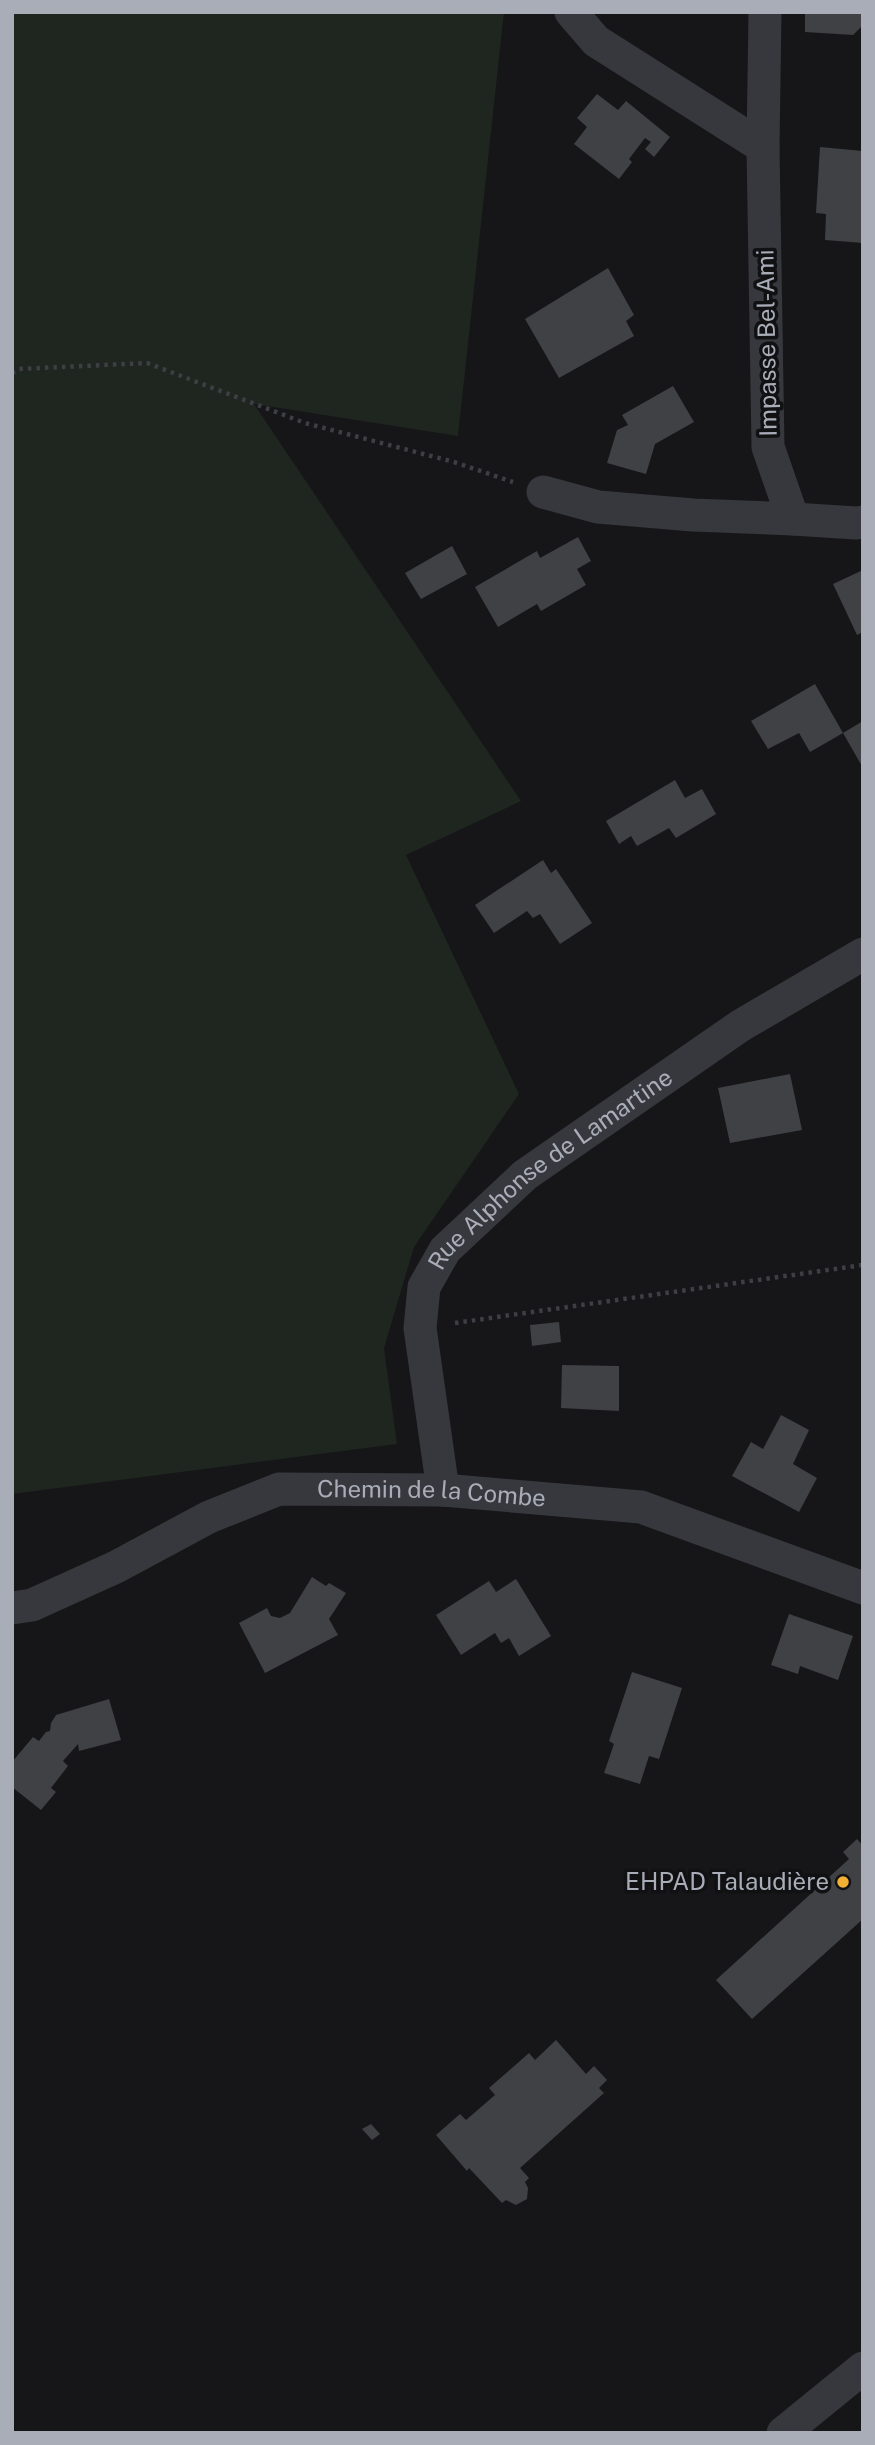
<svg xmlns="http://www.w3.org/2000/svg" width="875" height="2445" viewBox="0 0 875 2445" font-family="'Public Sans',sans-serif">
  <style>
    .green { fill: #1e261f }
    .building { fill: #404145 }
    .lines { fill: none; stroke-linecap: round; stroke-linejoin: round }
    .path { stroke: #3d3f44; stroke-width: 4.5; stroke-dasharray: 3.5 5; stroke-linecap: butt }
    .street { stroke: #37383d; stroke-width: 33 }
    .poi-dot { fill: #f2b134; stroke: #111113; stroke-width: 2.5 }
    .labels { text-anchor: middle; stroke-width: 7; stroke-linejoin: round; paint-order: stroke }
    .street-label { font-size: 24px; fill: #a8adb8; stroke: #111113 }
    .poi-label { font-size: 24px; fill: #a8adb8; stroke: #111113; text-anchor: end }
  </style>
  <rect width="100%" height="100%" fill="#161618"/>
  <path class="green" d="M 12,12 L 504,12 L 458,436 L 254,404 L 521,801 L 406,855 L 519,1094 L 414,1247 L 384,1348 L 397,1444 L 12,1494 Z"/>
  <path class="building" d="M 805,12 L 863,12 L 862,26 L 853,35 L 805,32 Z
    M 597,94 L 618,110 L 626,101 L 670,137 L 654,157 L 645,149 L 651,142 L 645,138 L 629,159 L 632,162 L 619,179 L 574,144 L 587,127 L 577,118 Z
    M 820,147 L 863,151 L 863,243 L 825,240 L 826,214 L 816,213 Z
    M 608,268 L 634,315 L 626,321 L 634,336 L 559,378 L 525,319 Z
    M 673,386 L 694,422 L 655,444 L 646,474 L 607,463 L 617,430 L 628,425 L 622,415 Z
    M 578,537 L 591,561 L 577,569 L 586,585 L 541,611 L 537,604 L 498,627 L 475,587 L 537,551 L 540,558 Z
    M 452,546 L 467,574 L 421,599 L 405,573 Z
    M 863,570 L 863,632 L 857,635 L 833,584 Z
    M 815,684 L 843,733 L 810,752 L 799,733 L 768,749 L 751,721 Z
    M 863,721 L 863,768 L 843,733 Z
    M 675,780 L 685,798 L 702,789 L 716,814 L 676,838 L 669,828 L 637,846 L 631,836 L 619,844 L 606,821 Z
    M 543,860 L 551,873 L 556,869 L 592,923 L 560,944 L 540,914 L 533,918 L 527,911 L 494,933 L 475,905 Z
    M 790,1074 L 802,1130 L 730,1143 L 718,1088 Z
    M 559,1322 L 561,1342 L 532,1346 L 530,1325 Z
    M 562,1365 L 619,1366 L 619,1411 L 561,1408 Z
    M 781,1415 L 809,1430 L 793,1464 L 817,1478 L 799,1512 L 732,1476 L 751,1442 L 763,1449 Z
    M 312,1577 L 326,1586 L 329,1583 L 346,1593 L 329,1619 L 338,1635 L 265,1673 L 239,1623 L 267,1608 L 271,1616 L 280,1618 L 290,1613 Z
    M 516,1579 L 551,1636 L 519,1656 L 509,1638 L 501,1643 L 495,1633 L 461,1655 L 436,1615 L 489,1581 L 496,1592 Z
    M 789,1614 L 853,1636 L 838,1680 L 800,1666 L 798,1674 L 771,1665 Z
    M 632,1672 L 682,1688 L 659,1759 L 649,1756 L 640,1784 L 604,1773 L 614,1744 L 609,1741 Z
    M 109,1699 L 121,1740 L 79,1751 L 78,1744 L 63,1761 L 68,1766 L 51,1788 L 56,1792 L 41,1810 L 12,1787 L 12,1762 L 33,1737 L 39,1741 L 46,1732 L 50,1731 L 51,1723 L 56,1715 Z
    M 857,1839 L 863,1846 L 863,1919 L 752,2019 L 716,1980 L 849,1859 L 843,1852 Z
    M 556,2040 L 586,2074 L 594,2066 L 607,2080 L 599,2088 L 604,2093 L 520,2168 L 529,2178 L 525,2182 L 528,2188 L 527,2199 L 516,2205 L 506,2200 L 502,2203 L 469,2168 L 467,2171 L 436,2135 L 460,2114 L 466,2120 L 495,2095 L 489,2088 L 529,2053 L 535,2060 Z
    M 371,2124 L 380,2134 L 372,2140 L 362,2129 Z"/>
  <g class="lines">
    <path class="path" d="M 12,373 L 19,369 L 147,363 L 305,423 L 454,462 L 513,482
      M 455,1323 L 863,1265"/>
    <g class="street">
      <path d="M 571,12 L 596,41 L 763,147"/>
      <path d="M 543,492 L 598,507 L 693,515 L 793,519 L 768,447 L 763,147 L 765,12"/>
      <path d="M 793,519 L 856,523 L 863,522"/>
      <path id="s1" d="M 443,1490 L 420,1328 L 424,1287 L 445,1250 L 525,1175 L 740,1026 L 863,954"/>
      <path id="s2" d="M 12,1608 L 32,1605 L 116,1567 L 209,1517 L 279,1489 L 443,1490 L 641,1507 L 863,1588"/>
      <path d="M 783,2433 L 863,2368"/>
    </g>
  </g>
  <circle class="poi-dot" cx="843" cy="1882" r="7"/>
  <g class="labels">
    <g class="street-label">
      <text transform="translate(767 343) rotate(-91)" y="8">Impasse Bel-Ami</text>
      <text dy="8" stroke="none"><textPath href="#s1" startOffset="380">Rue Alphonse de Lamartine</textPath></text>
      <text dy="8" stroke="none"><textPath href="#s2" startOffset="446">Chemin de la Combe</textPath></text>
    </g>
    <g class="poi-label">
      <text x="829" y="1890">EHPAD Talaudière</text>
    </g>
  </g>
  <rect width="875" height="2445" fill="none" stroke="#a8adb8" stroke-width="28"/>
</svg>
